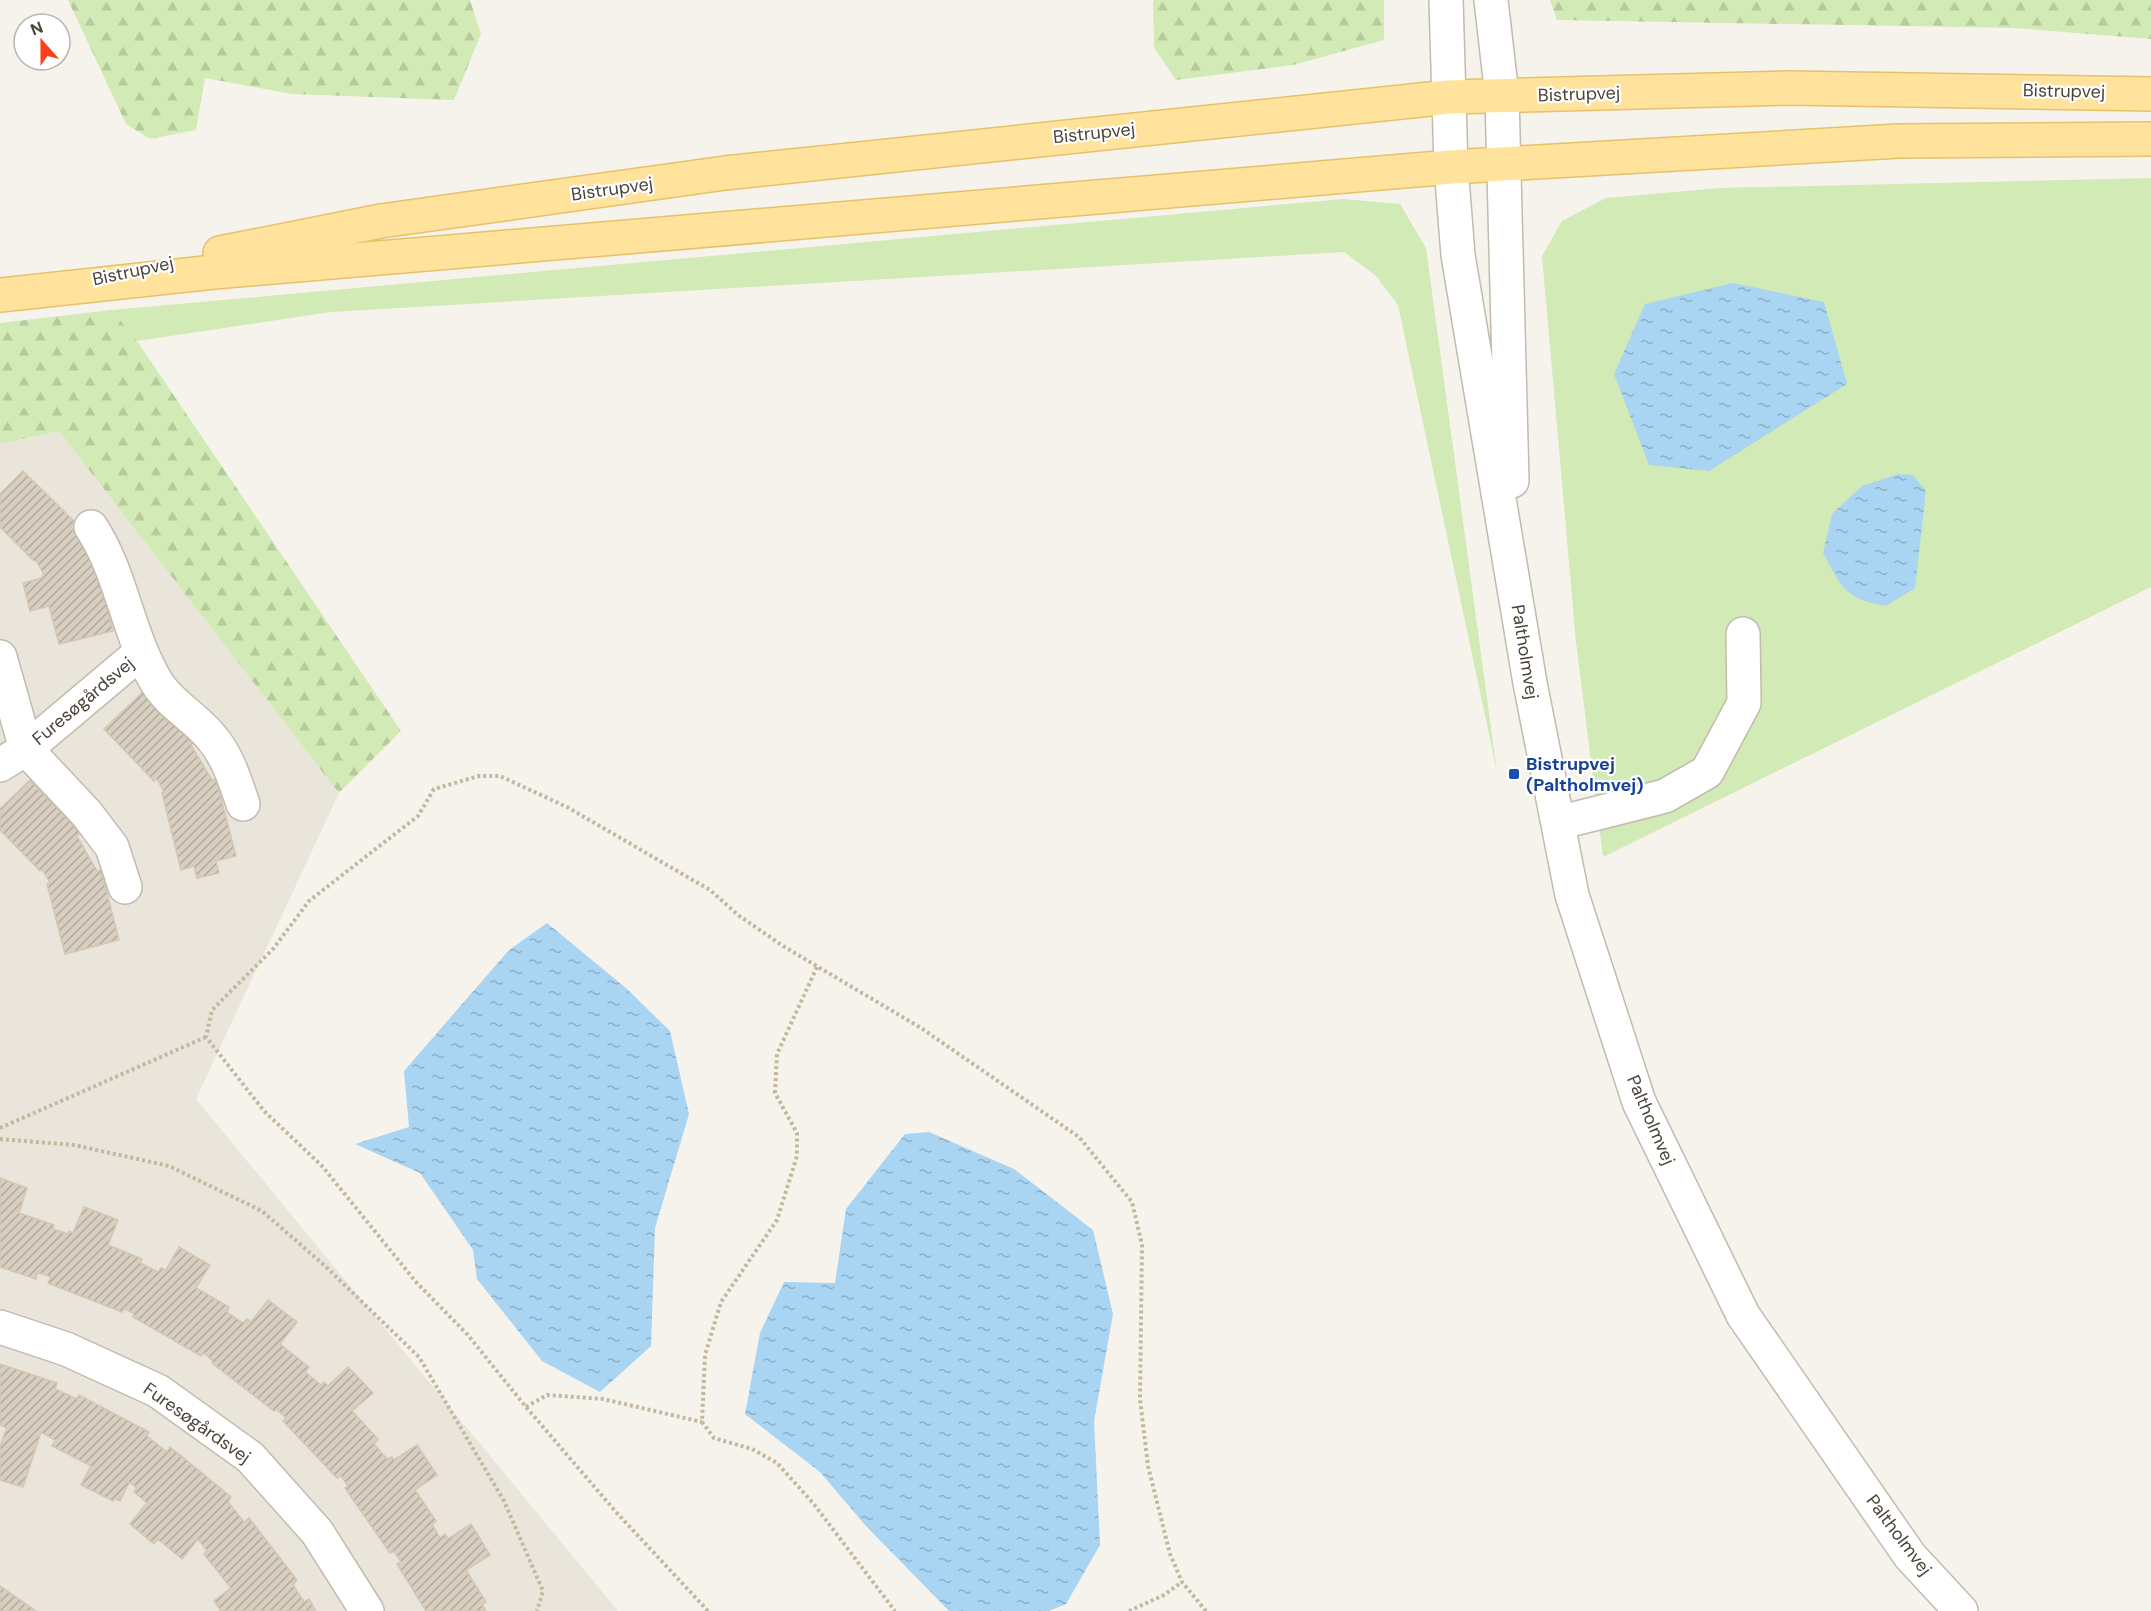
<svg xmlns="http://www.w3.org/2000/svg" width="2151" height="1611" viewBox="0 0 2151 1611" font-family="'DM Sans',sans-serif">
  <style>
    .residential { fill: #eae5da }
    .grass { fill: #d2eab5 }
    .forest { fill: url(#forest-firs) }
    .water { fill: url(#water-ripples) }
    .building { fill: url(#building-hatch); stroke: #d3c7b4; stroke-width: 1.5 }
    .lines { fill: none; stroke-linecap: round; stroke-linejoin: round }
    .minor-casing { stroke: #c2bbae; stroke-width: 36 }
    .major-casing { stroke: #e6c16a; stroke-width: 36 }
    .path { stroke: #c4b79f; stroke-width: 4; stroke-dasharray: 3 3; stroke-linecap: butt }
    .minor { stroke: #fff; stroke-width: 33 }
    .major { stroke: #ffe39c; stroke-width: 33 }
    .transit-dot { fill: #1a4fb4; stroke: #fff; stroke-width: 2 }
    .labels { text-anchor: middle; stroke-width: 4.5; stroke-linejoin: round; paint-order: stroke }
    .street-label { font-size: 18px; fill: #4b4439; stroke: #fff }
    .transit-label { font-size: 18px; font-weight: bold; fill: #164399; stroke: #fff; text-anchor: start }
  </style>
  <defs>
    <pattern id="forest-firs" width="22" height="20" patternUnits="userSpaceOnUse" patternTransform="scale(1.5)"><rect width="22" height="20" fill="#d2eab5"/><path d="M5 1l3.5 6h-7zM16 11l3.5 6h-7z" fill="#b6ca9c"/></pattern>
    <pattern id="water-ripples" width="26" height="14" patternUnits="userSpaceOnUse" patternTransform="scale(1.5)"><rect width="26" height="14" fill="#a9d4f2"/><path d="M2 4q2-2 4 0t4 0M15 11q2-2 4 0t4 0" fill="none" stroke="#8caec5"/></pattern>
    <pattern id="building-hatch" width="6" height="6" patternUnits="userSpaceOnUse" patternTransform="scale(1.5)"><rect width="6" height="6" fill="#d8cfc1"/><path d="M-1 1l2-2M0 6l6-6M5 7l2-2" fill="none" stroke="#b1aa9e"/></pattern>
  </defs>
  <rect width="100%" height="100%" fill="#f6f3ec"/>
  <path class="residential" d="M 59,431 L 339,793 L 196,1099 L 618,1611 L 0,1611 L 0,444 Z"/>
  <path class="grass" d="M 2151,178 L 2151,587 L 1603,857 L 1576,642 L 1542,256 L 1562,221 L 1606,198 L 1720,188 Z
    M 1343,199 L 1400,204 L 1426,248 L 1497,772 L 1398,305 L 1375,275 L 1344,252 L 331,312 L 137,341 L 112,310 Z"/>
  <path class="forest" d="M 68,0 L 470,0 L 481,34 L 454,100 L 292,94 L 205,78 L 196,130 L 150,139 L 126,124 Z
    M 1153,0 L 1384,0 L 1384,40 L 1293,65 L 1176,80 L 1154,48 Z
    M 1550,0 L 2151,0 L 2151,39 L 2014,28 L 1557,20 Z
    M 112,310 L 137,341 L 401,731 L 339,793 L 59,431 L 0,444 L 0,323 Z"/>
  <path class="water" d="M 1733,283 L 1824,302 L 1847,384 L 1709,471 L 1649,465 L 1614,374 L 1645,304 Z
    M 1898,474 L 1913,475 L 1926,491 L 1915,588 L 1886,606 C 1844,599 1842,587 1823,553 L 1832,514 L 1862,486 Z
    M 547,923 L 626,988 L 670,1031 L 689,1114 L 655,1228 L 651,1346 L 600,1392 L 542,1361 L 477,1279 L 473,1250 L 420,1173 L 355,1144 L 409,1127 L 404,1071 L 509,950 Z
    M 929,1132 L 1014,1169 L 1093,1230 L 1113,1314 L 1094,1421 L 1100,1545 L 1066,1604 L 1049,1611 L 949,1611 L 865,1525 L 820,1472 L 745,1414 L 760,1333 L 784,1282 L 835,1283 L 846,1209 L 905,1134 Z"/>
  <path class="building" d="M 23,471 L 75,522 L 71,526 L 91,561 L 95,561 L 113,631 L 59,644 L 49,606 L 30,611 L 23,583 L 42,578 L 43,573 L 36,560 L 34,561 L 0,527 L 0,494 Z
    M 145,690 L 195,741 L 191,745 L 212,780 L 216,779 L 236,856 L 216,861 L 219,873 L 197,878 L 194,866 L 181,870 L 162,793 L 164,792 L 157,779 L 154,781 L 104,729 Z
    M 30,780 L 80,832 L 77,836 L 97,871 L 101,870 L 119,940 L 65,954 L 47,884 L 50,883 L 42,869 L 40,871 L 0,830 L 0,809 Z
    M 0,1178 L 27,1188 L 19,1213 L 54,1225 L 53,1229 L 68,1234 L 69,1231 L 73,1233 L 84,1207 L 118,1220 L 108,1245 L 142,1259 L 140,1263 L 158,1272 L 161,1268 L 166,1270 L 179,1247 L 210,1265 L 196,1288 L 229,1307 L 227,1312 L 243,1323 L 247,1319 L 251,1322 L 268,1300 L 297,1322 L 280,1344 L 309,1367 L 305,1372 L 321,1385 L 324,1382 L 328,1386 L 348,1367 L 373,1393 L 352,1411 L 378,1439 L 374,1444 L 387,1459 L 392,1457 L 394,1460 L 417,1445 L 437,1475 L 415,1490 L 436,1521 L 432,1524 L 440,1538 L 445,1534 L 448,1539 L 471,1524 L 490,1555 L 466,1570 L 486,1602 L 482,1605 L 486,1611 L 426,1611 L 397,1564 L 401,1562 L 394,1551 L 390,1553 L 345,1488 L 348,1486 L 341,1476 L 337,1478 L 283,1421 L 286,1418 L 276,1409 L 274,1411 L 212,1363 L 213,1361 L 204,1353 L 201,1356 L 133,1317 L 134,1314 L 124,1308 L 122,1312 L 48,1283 L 51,1277 L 37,1272 L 36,1279 L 0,1267 Z
    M 0,1364 L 57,1383 L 55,1389 L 77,1399 L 79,1395 L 149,1432 L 147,1436 L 167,1452 L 170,1447 L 231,1497 L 228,1502 L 244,1522 L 249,1518 L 297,1580 L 293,1585 L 304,1602 L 309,1599 L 316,1611 L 221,1611 L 214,1601 L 231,1588 L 204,1554 L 207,1551 L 198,1539 L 182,1559 L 158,1539 L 154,1544 L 130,1524 L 147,1503 L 134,1492 L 137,1488 L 125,1479 L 124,1481 L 129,1483 L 120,1501 L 114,1498 L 113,1501 L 81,1485 L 91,1466 L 52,1446 L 55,1440 L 41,1432 L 23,1487 L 0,1480 L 0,1446 L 7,1428 L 0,1425 Z
    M 0,1586 L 36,1611 L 0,1611 Z"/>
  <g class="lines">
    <g class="minor-casing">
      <path id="minor" d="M 1446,0 L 1451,167 L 1458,255 L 1530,683 L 1572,895 L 1639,1102 L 1743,1315 L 1910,1556 L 1961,1611
        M 1491,0 L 1502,96 L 1512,481
        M 91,527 C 122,574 127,633 157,683 C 170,704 196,718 212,738 C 228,757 235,781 243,804
        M 0,657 L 26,749 L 87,814 L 112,847 L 125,887
        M 0,765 L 26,749 L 140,653
        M 1558,823 L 1665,796 L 1707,772 L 1744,703 L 1743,634
        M 0,1327 L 66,1349 L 158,1391 L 250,1457 L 317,1532 L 367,1611"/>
    </g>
    <g class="major-casing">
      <path id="major" d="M 220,253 L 381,221 L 725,173 L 1449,97 L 1788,88 L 2151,94
        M 0,295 L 214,272 L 1451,167 L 1899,141 L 2151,139"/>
    </g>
    <path class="path" d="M 817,967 L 777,1054 L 775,1093 L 797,1133 L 797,1156 L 777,1220 L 721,1302 L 705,1355 L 702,1422 L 714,1438 L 752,1449 L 777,1463 L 813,1503 L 895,1611
      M 0,1128 L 206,1037
      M 0,1139 L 74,1145 L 169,1166 L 262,1211 L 324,1265 L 419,1357 L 504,1501 L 543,1591 L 537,1611
      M 526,1407 L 547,1395 L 603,1399 L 702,1422
      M 708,1611 L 616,1512 L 526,1407 L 467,1334 L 416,1282 L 322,1166 L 264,1111 L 206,1037 L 212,1010 L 273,949 L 309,901 L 418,816 L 434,789 L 479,776 L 500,776 L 567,807 L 710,890 L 738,915 L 783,946 L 921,1028 L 1079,1137 L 1132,1202 L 1142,1245 L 1140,1399 L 1148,1466 L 1170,1554 L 1182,1582 L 1206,1611
      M 1129,1611 L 1164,1595 L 1182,1582"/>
    <use href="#minor" class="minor"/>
    <use href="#major" class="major"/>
  </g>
  <rect class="transit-dot" x="1508" y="768" width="12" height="12" rx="3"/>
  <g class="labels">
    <g class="street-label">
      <text transform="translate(2064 91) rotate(1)" y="6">Bistrupvej</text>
      <text transform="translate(1579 94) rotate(-2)" y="6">Bistrupvej</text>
      <text transform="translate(1094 133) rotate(-6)" y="6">Bistrupvej</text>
      <text transform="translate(612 189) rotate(-8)" y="6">Bistrupvej</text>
      <text transform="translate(133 271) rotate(-12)" y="6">Bistrupvej</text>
      <text transform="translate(1525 652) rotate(81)" y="6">Paltholmvej</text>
      <text transform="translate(83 701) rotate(-40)" y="6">Furesøgårdsvej</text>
      <text transform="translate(1651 1120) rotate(67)" y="6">Paltholmvej</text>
      <text transform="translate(197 1423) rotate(35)" y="6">Furesøgårdsvej</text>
      <text transform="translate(1899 1535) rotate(53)" y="6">Paltholmvej</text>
    </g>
    <g class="transit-label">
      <text x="1526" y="770">Bistrupvej<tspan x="1526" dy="21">(Paltholmvej)</tspan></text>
    </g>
  </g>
  <g transform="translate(42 42) rotate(339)"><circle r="28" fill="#ffffff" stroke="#b7b4b0" stroke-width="1.5"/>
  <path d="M0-4.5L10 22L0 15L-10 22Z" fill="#fc3f1d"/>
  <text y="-9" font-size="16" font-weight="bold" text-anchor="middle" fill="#4b4439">N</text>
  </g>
</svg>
